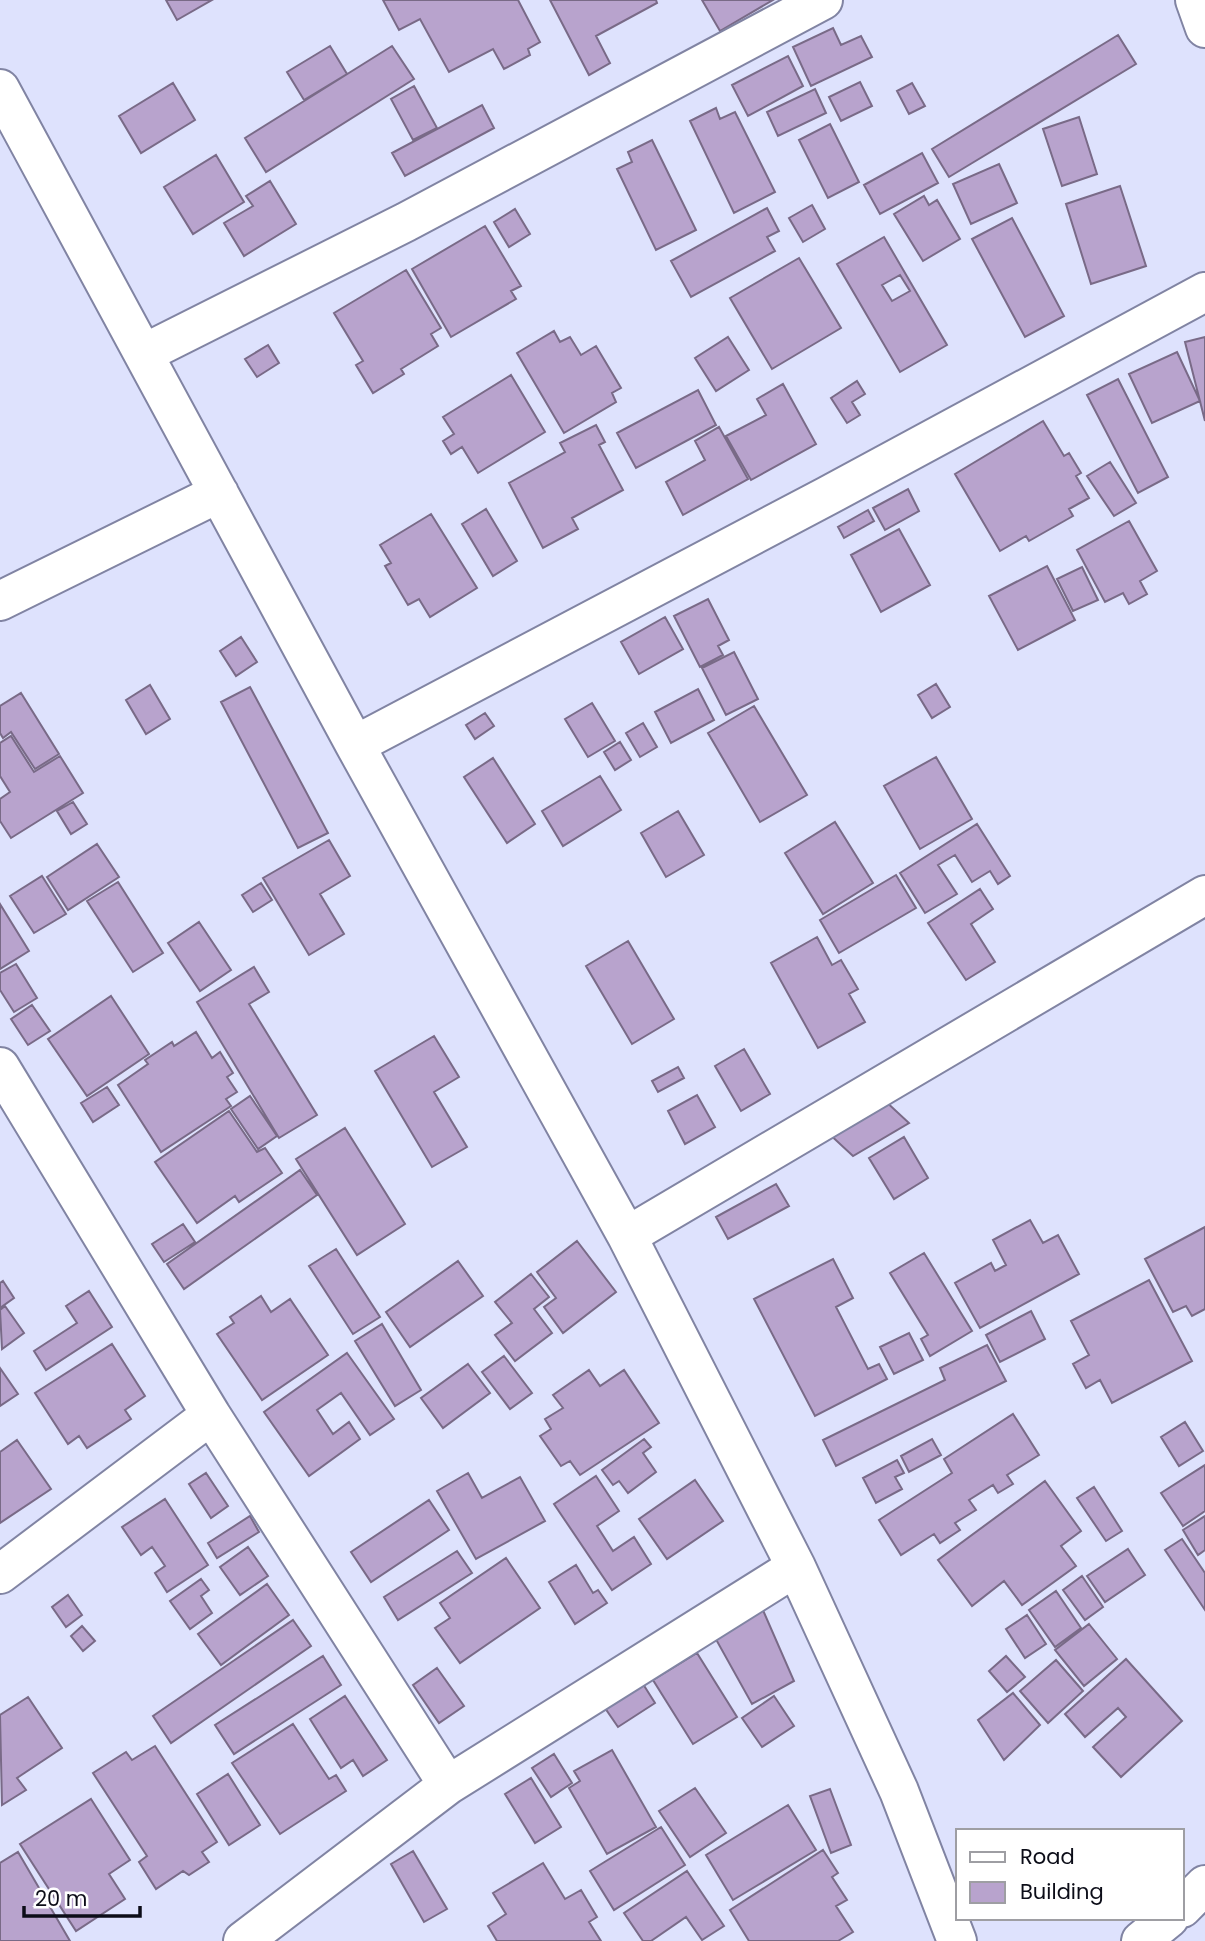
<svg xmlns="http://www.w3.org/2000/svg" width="1205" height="1941" viewBox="0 0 1205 1941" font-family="Poppins,sans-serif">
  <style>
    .building { fill: #b8a3cd; stroke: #796a87; stroke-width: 2; fill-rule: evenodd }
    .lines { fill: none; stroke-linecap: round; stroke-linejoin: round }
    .street-casing { stroke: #8184a3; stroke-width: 42 }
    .street { stroke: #fff; stroke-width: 38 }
  </style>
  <rect width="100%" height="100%" fill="#dee2fd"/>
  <path class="building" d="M 166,0 L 212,0 L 177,20 Z
    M 383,0 L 518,0 L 540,42 L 528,49 L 530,55 L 504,69 L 493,49 L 449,72 L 420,19 L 399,30 Z
    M 550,0 L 656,0 L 657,3 L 596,36 L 610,63 L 589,75 Z
    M 702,0 L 773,0 L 720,31 Z
    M 833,28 L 841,45 L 861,36 L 872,57 L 811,86 L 793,47 Z
    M 1118,35 L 1136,64 L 949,177 L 932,149 Z
    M 330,46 L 347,74 L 304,100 L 287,72 Z
    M 392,46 L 414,79 L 266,172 L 245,138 Z
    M 788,56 L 803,86 L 748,116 L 732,85 Z
    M 860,82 L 872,106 L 841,121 L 829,97 Z
    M 173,83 L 195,120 L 141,153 L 119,116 Z
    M 912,83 L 925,106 L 909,114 L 897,91 Z
    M 414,86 L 437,128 L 413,140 L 391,99 Z
    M 815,89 L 826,113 L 778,136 L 767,112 Z
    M 482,105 L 494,128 L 405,176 L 392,153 Z
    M 716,108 L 720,119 L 735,112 L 775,192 L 734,213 L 690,121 Z
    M 1079,117 L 1097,174 L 1062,186 L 1043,129 Z
    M 830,124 L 859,182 L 828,198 L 799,140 Z
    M 652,140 L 696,230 L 656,250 L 617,169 L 632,162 L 628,152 Z
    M 922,153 L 938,183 L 880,214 L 864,185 Z
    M 216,155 L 244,202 L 193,234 L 164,187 Z
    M 999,164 L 1017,203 L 971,224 L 953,184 Z
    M 270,181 L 296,224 L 244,256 L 224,223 L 253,206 L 246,196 Z
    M 1120,186 L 1146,266 L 1091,284 L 1066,204 Z
    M 924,196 L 929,205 L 937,200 L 960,239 L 923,261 L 894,214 Z
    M 812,205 L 825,229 L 803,242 L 789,218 Z
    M 767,208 L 779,231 L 767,237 L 775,251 L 691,297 L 671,261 Z
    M 515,209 L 530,234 L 509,247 L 494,222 Z
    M 1012,218 L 1064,316 L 1025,337 L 972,239 Z
    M 485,226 L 521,286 L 511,291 L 516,299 L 451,337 L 412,269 Z
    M 884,237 L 947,345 L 900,372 L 837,264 ZM 900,275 L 910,291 L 892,301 L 882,285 Z
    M 799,258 L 841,328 L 772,369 L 730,298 Z
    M 406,270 L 441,328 L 431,334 L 438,346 L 401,369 L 404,374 L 373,393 L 356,365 L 363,361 L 334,313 Z
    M 554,331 L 560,342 L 570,337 L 581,355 L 596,346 L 621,388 L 612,393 L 616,402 L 564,433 L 517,353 Z
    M 728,337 L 749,370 L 716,391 L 695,358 Z
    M 1205,337 L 1205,421 L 1185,342 Z
    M 268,345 L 279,363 L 257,377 L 245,359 Z
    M 1177,352 L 1200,401 L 1152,423 L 1129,374 Z
    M 511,375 L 545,432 L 478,473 L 462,447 L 451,454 L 443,441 L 454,434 L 443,417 Z
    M 1118,379 L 1168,477 L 1138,493 L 1087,395 Z
    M 857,381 L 865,394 L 852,402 L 860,415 L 847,423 L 831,398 Z
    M 783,384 L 816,444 L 751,480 L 726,436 L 766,415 L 757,399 Z
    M 698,390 L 716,425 L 636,468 L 617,433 Z
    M 1043,421 L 1064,456 L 1069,453 L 1081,473 L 1076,476 L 1089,498 L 1069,509 L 1073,516 L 1029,541 L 1026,536 L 1000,551 L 955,474 Z
    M 596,425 L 605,442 L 599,445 L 623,490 L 572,518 L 578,529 L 543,548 L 509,483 L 565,452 L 560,443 Z
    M 719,427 L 748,479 L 683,515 L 666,482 L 705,460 L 695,441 Z
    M 1110,462 L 1136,503 L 1114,516 L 1087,476 Z
    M 908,489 L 919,511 L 885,530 L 873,508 Z
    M 486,509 L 517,561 L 493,576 L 462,524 Z
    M 868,510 L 874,521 L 844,538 L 838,527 Z
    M 431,514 L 477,588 L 430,617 L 419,599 L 408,605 L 385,566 L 391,563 L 380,545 Z
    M 1129,521 L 1157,571 L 1140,581 L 1147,594 L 1129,604 L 1123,593 L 1105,602 L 1077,550 Z
    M 899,529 L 930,585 L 881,612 L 851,555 Z
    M 1047,566 L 1075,620 L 1018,650 L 989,596 Z
    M 1082,567 L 1098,600 L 1073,611 L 1057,579 Z
    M 708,599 L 729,640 L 718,646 L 723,655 L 700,667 L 674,616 Z
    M 665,617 L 683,649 L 639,674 L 621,642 Z
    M 241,637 L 257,662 L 236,676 L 220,651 Z
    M 734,652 L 758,699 L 726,715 L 702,668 Z
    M 936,684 L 950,707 L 932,718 L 918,695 Z
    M 150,685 L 170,719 L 146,734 L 126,700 Z
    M 250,687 L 328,833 L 298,848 L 221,702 Z
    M 698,689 L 714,720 L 671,743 L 655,712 Z
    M 21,693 L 59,754 L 35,769 L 11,732 L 3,738 L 0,733 L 0,706 Z
    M 592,703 L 615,741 L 588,757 L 565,719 Z
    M 754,706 L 807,795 L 760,822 L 708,733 Z
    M 485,713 L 494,726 L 475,739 L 466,725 Z
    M 643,723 L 657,747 L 640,757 L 626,733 Z
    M 11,736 L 34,772 L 60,756 L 83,793 L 11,838 L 0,821 L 0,799 L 10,792 L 0,776 L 0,743 Z
    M 620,742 L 631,760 L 615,770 L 604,752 Z
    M 936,757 L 972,819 L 920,849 L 884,786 Z
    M 493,758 L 535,824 L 507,843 L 464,777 Z
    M 600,776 L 621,810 L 563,846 L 542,811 Z
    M 73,802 L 87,824 L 71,834 L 57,811 Z
    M 678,811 L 704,855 L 666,877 L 641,833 Z
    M 835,822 L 873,883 L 823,914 L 785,853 Z
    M 977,824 L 1010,876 L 998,884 L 990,871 L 972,882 L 955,855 L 938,865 L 957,894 L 925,913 L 900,873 Z
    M 329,840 L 350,876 L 320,894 L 344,934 L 309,955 L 263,878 Z
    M 97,844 L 119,877 L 68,910 L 47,877 Z
    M 896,875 L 916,908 L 839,953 L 820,920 Z
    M 42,876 L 66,914 L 34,933 L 10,896 Z
    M 118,882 L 163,953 L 133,972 L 87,901 Z
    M 261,883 L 272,900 L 253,912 L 242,895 Z
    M 980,889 L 993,909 L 971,924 L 995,962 L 966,980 L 928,923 Z
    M 0,904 L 29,951 L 0,969 Z
    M 199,922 L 231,970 L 200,991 L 168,943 Z
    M 817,937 L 832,965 L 841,960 L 858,989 L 849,994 L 865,1022 L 818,1048 L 771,963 Z
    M 628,941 L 674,1019 L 632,1044 L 586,966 Z
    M 16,964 L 37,998 L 14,1012 L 0,990 L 0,973 Z
    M 254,967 L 269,992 L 249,1004 L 317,1115 L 279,1138 L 197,1002 Z
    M 111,996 L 149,1054 L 87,1096 L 48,1039 Z
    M 32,1005 L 50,1031 L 28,1045 L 11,1019 Z
    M 196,1032 L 212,1058 L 220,1052 L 233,1073 L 227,1077 L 237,1092 L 226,1099 L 231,1106 L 161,1152 L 118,1085 L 148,1064 L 145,1060 L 172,1042 L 174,1046 Z
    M 434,1036 L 459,1077 L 434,1092 L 467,1147 L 432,1167 L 375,1071 Z
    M 744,1049 L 770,1094 L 741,1111 L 715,1066 Z
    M 678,1067 L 684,1078 L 658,1092 L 652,1081 Z
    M 107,1087 L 119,1105 L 93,1122 L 81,1103 Z
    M 697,1095 L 715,1127 L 685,1144 L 668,1111 Z
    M 250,1096 L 277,1136 L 258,1149 L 231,1109 Z
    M 882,1098 L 909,1123 L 853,1156 L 826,1131 Z
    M 229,1111 L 257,1152 L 265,1148 L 282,1173 L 239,1202 L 235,1196 L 197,1223 L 155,1162 Z
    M 345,1128 L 405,1224 L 357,1255 L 296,1159 Z
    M 904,1137 L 928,1178 L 894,1199 L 869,1158 Z
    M 300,1170 L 317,1195 L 184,1289 L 167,1264 Z
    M 776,1184 L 789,1206 L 728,1239 L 716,1217 Z
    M 1030,1220 L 1043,1243 L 1058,1235 L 1079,1274 L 980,1328 L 955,1283 L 991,1263 L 995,1271 L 1006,1265 L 993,1240 Z
    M 183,1224 L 195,1242 L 164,1262 L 152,1244 Z
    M 1205,1227 L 1205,1309 L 1192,1316 L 1186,1306 L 1173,1312 L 1145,1259 Z
    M 577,1241 L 616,1292 L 563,1333 L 544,1307 L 556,1298 L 537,1272 Z
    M 336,1249 L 380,1317 L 353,1334 L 309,1266 Z
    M 924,1253 L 972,1331 L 930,1356 L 921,1339 L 928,1335 L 890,1273 Z
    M 833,1259 L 853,1298 L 836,1307 L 868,1369 L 879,1364 L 887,1379 L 815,1416 L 754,1299 Z
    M 458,1261 L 483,1296 L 410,1347 L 386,1312 Z
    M 531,1274 L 549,1297 L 534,1309 L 552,1333 L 515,1361 L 495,1335 L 512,1323 L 495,1302 Z
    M 1149,1280 L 1192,1361 L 1112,1403 L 1100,1380 L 1086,1388 L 1073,1364 L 1089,1355 L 1071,1321 Z
    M 3,1281 L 14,1298 L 0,1308 L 0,1283 Z
    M 89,1291 L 112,1327 L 46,1370 L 34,1351 L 77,1323 L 66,1306 Z
    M 261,1296 L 271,1312 L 290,1299 L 328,1355 L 262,1400 L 217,1334 L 234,1323 L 230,1317 Z
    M 5,1306 L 24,1333 L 2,1349 L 0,1310 Z
    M 1031,1311 L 1045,1339 L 1000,1362 L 986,1335 Z
    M 382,1324 L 421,1390 L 395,1406 L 355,1341 Z
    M 909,1333 L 923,1360 L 894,1374 L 880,1347 Z
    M 112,1344 L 145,1396 L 125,1410 L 131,1419 L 87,1448 L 79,1436 L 68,1444 L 35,1393 Z
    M 987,1345 L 1006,1381 L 836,1466 L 823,1440 L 945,1380 L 940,1368 Z
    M 347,1353 L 394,1419 L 370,1435 L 341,1393 L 317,1410 L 333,1434 L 349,1422 L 360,1439 L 309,1476 L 264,1412 Z
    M 504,1356 L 532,1393 L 510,1409 L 482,1372 Z
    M 468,1364 L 490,1393 L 443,1428 L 421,1398 Z
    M 0,1368 L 18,1394 L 0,1406 Z
    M 589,1370 L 600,1386 L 624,1370 L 659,1423 L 580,1475 L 570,1461 L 561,1466 L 540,1436 L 551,1429 L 545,1419 L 563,1408 L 553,1395 Z
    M 1013,1414 L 1039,1455 L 1007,1475 L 1013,1484 L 998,1493 L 993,1485 L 969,1500 L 976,1510 L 955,1523 L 960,1530 L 940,1543 L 934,1534 L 901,1555 L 879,1520 L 952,1473 L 944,1459 Z
    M 1185,1422 L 1203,1451 L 1179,1466 L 1161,1437 Z
    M 644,1439 L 651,1447 L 643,1453 L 656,1472 L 628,1493 L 619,1481 L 613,1485 L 602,1470 Z
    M 932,1439 L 941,1455 L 909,1472 L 901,1456 Z
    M 17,1440 L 51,1489 L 0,1523 L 0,1452 Z
    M 897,1460 L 904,1473 L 895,1477 L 902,1489 L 876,1503 L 863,1478 Z
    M 1205,1465 L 1205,1511 L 1183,1526 L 1161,1493 Z
    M 206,1473 L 228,1506 L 211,1518 L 189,1484 Z
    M 468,1473 L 482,1498 L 520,1477 L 545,1521 L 476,1559 L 437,1491 Z
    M 596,1476 L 619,1511 L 597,1526 L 613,1551 L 634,1537 L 651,1564 L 612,1590 L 554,1504 Z
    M 695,1480 L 723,1521 L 667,1559 L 639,1519 Z
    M 1045,1481 L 1081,1531 L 1061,1546 L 1076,1566 L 1022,1605 L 1004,1581 L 972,1606 L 938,1560 Z
    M 1094,1487 L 1122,1531 L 1106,1541 L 1077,1498 Z
    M 165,1499 L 208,1565 L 167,1592 L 155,1573 L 165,1566 L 152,1547 L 141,1555 L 122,1527 Z
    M 429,1500 L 449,1530 L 371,1582 L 351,1552 Z
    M 250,1516 L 259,1532 L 217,1558 L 208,1543 Z
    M 1205,1516 L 1205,1550 L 1198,1555 L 1183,1530 Z
    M 1182,1539 L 1205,1573 L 1205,1610 L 1165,1550 Z
    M 248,1547 L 268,1576 L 240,1595 L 220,1567 Z
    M 1128,1549 L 1145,1575 L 1105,1602 L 1087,1576 Z
    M 457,1551 L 472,1573 L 398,1620 L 384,1597 Z
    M 506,1558 L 540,1608 L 460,1663 L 435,1628 L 450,1618 L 440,1603 Z
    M 576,1565 L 593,1593 L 598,1590 L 607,1603 L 575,1624 L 549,1582 Z
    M 1082,1576 L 1103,1607 L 1085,1620 L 1063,1590 Z
    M 201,1579 L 209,1590 L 201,1596 L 212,1613 L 190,1629 L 170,1601 Z
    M 267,1584 L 289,1615 L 221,1665 L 198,1634 Z
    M 1056,1591 L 1081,1628 L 1055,1647 L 1029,1610 Z
    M 68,1595 L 82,1615 L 66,1627 L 52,1607 Z
    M 762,1608 L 794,1681 L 752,1704 L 713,1634 Z
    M 1027,1615 L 1046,1644 L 1025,1658 L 1006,1629 Z
    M 293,1620 L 311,1646 L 171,1743 L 153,1716 Z
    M 1089,1624 L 1117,1659 L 1084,1686 L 1055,1650 Z
    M 82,1626 L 95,1641 L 83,1651 L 71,1636 Z
    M 697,1653 L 737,1717 L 693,1744 L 653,1680 Z
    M 323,1656 L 341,1685 L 234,1754 L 215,1725 Z
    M 1006,1656 L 1025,1677 L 1007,1692 L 989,1671 Z
    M 1126,1659 L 1182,1721 L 1121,1777 L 1093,1747 L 1126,1717 L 1118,1708 L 1085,1737 L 1065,1714 Z
    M 1056,1660 L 1083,1691 L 1048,1723 L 1020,1691 Z
    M 437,1668 L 464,1706 L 439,1723 L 413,1685 Z
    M 643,1684 L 655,1703 L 618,1727 L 605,1708 Z
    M 1013,1693 L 1040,1725 L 1004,1760 L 978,1720 Z
    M 345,1696 L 387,1760 L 363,1776 L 353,1760 L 341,1768 L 310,1719 Z
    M 774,1696 L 794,1726 L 762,1747 L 742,1718 Z
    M 28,1697 L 62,1748 L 17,1778 L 26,1790 L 2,1805 L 0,1715 Z
    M 293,1724 L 329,1779 L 336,1775 L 346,1791 L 280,1834 L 232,1763 Z
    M 155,1746 L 217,1842 L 202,1852 L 209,1862 L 189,1875 L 183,1871 L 156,1889 L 139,1862 L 147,1856 L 93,1773 L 126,1752 L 132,1760 Z
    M 612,1750 L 656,1827 L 607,1854 L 569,1788 L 580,1781 L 574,1771 Z
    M 554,1754 L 572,1783 L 551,1797 L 532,1768 Z
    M 228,1774 L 260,1825 L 229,1845 L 197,1794 Z
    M 531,1778 L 561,1827 L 535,1843 L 505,1794 Z
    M 695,1788 L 726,1833 L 690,1857 L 659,1811 Z
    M 830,1789 L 851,1845 L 831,1853 L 810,1796 Z
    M 91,1799 L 130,1860 L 109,1874 L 125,1899 L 76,1931 L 20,1844 Z
    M 788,1805 L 816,1850 L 733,1900 L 706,1855 Z
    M 661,1827 L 685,1865 L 614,1910 L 590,1871 Z
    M 823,1850 L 838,1873 L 832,1877 L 847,1900 L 836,1906 L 853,1932 L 838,1941 L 749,1941 L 730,1910 Z
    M 413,1851 L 447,1909 L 424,1922 L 391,1864 Z
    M 18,1852 L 70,1941 L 0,1941 L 0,1863 Z
    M 543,1863 L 565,1899 L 581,1890 L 597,1917 L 589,1922 L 601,1941 L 497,1941 L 488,1926 L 506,1914 L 493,1893 Z
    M 687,1871 L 724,1926 L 702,1940 L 686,1917 L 651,1941 L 643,1941 L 624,1913 Z"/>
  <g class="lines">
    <g class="street-casing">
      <path id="street" d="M 1195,0 L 1205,28
        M 0,89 L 355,745 L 627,1236 L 796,1567 L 899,1791 L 957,1941
        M 145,353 L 406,222 L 823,0
        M 0,601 L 219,493
        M 355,745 L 827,496 L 1205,292
        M 0,1067 L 211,1415 L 448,1785
        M 627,1236 L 1205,895
        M 0,1574 L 211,1415
        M 1182,1908 L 1205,1885
        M 243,1941 L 448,1785 L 796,1567
        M 1141,1941 L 1169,1918"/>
    </g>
    <use href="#street" class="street"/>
  </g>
  <rect x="956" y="1829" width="228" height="91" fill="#ffffff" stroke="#9e9ea3" stroke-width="2"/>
  <rect x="970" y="1852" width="35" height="10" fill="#ffffff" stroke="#9e9ea3" stroke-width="2"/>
  <text x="1020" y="1864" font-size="21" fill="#0c0d18">Road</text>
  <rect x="970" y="1882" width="35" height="21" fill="#b8a3cd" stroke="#9e9ea3" stroke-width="2"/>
  <text x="1020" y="1899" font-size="21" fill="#0c0d18">Building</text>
  <path d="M24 1906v10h116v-10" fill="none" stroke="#0c0d18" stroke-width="3.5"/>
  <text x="35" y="1906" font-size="21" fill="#0c0d18" stroke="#ffffff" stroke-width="5" paint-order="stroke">20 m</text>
</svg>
